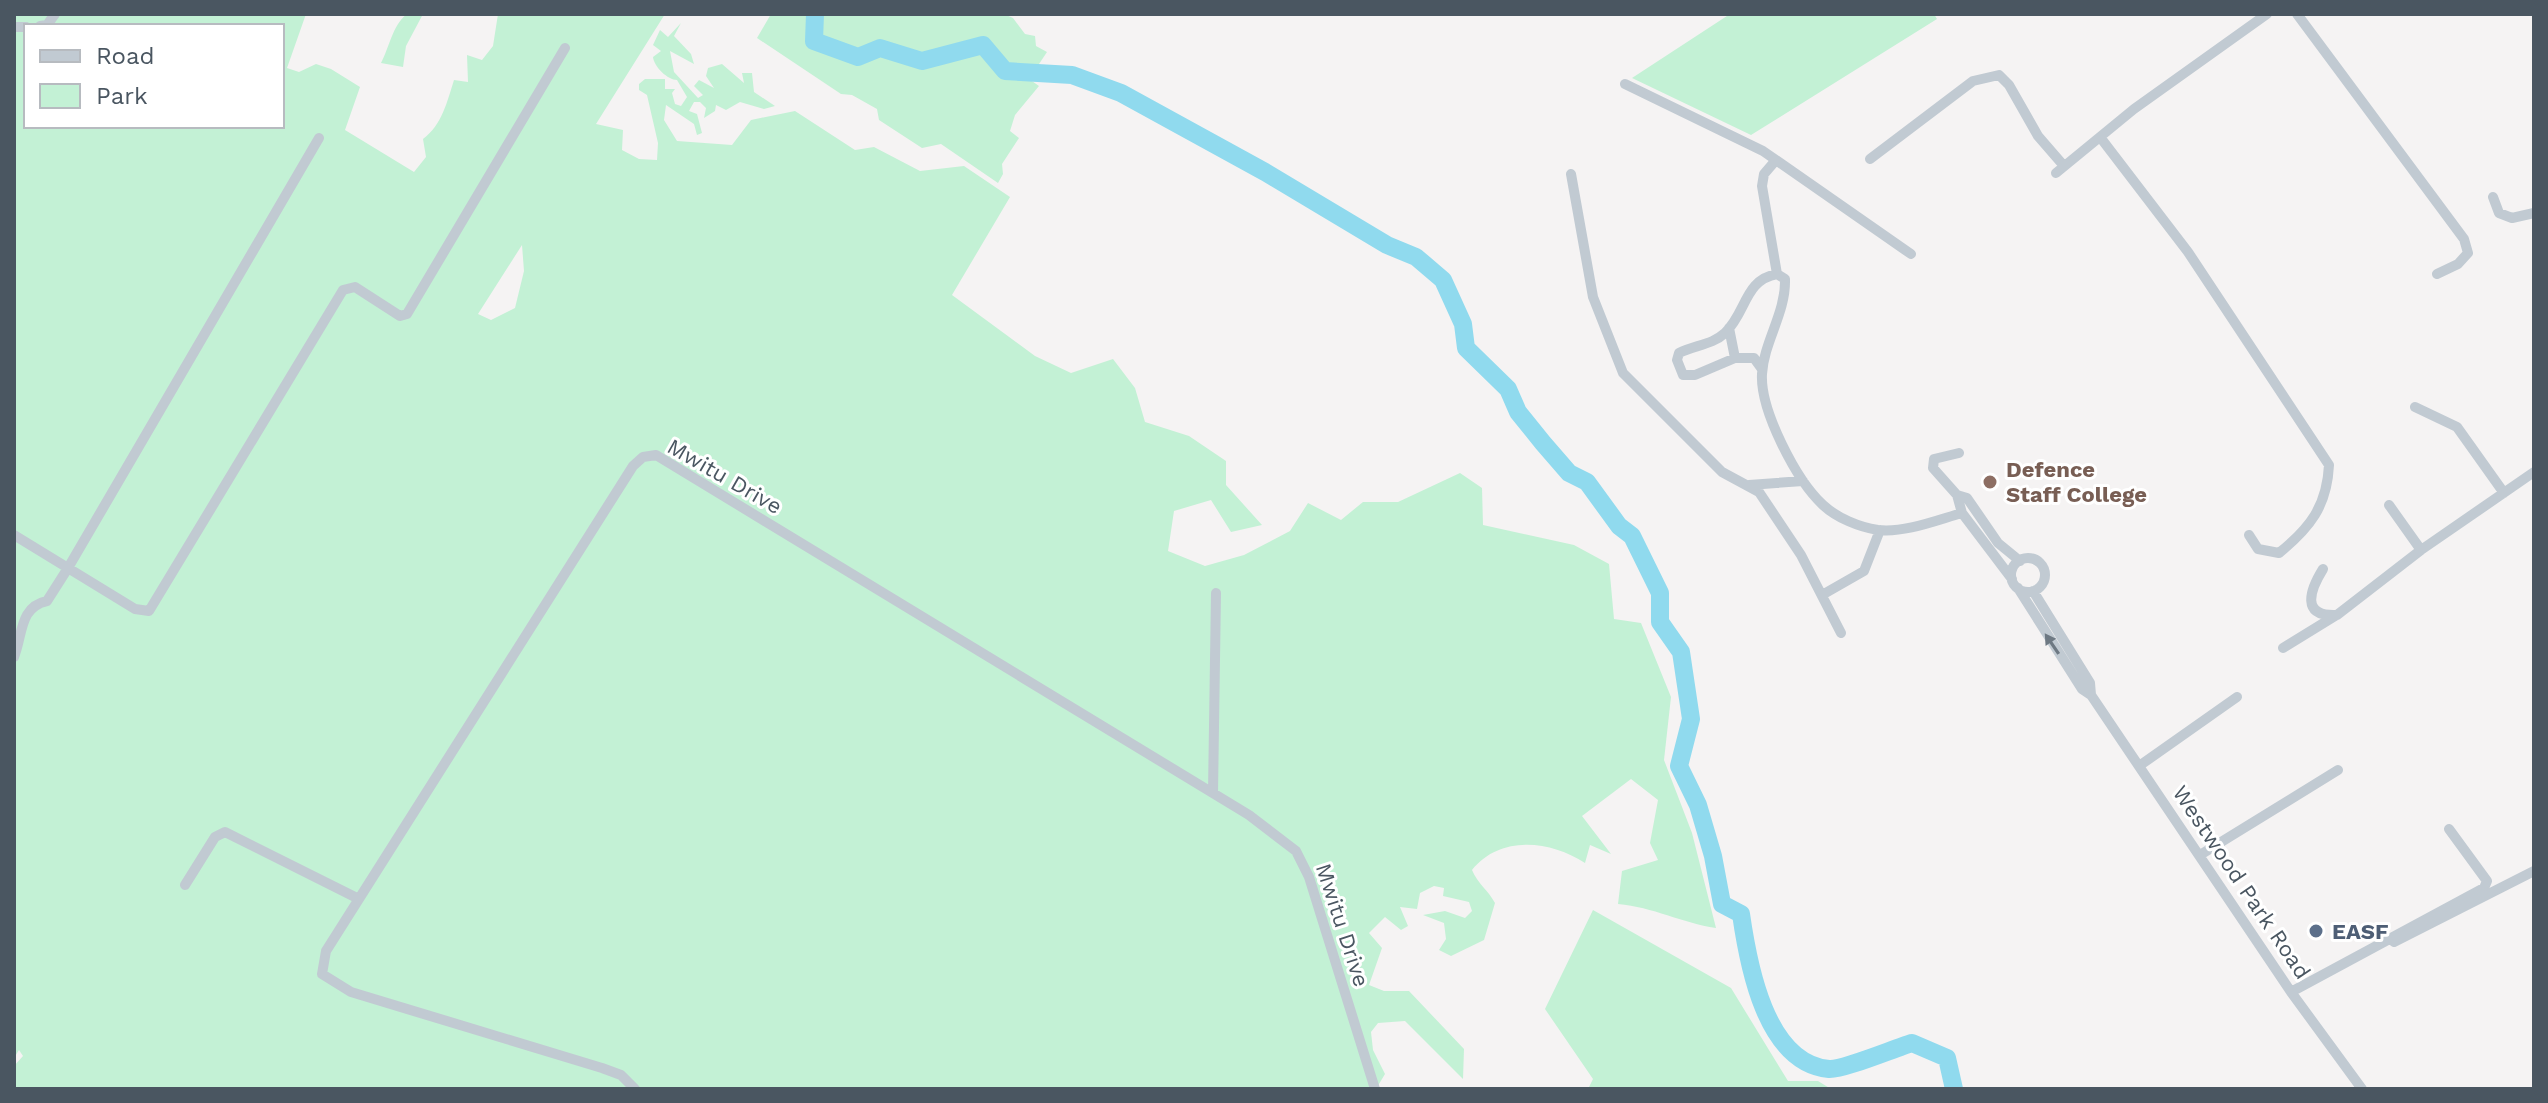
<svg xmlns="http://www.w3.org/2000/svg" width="2548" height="1103" viewBox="0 0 2548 1103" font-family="'Work Sans',sans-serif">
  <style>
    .green { fill: #c3f1d5; fill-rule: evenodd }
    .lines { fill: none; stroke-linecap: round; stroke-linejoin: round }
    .river { stroke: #90daee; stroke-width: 18 }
    .street { stroke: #c1cad2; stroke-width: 10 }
    .oneway { fill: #6e7983 }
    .education-dot { fill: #8d6e63; stroke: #fff; stroke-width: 3 }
    .service-dot { fill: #5c6f8a; stroke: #fff; stroke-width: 3 }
    .labels { text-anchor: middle; stroke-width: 6; stroke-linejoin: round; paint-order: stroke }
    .education-label { font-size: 22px; font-weight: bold; fill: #785e54; stroke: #fff; text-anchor: start }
    .street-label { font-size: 22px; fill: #4a5661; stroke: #fff }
    .service-label { font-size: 22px; font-weight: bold; fill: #4e5e75; stroke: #fff; text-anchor: start }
  </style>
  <rect width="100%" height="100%" fill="#f5f3f3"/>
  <path class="green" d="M 14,14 L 306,14 L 287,68 L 299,72 L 316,64 L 331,69 L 360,87 L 345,130 L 414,172 L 426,157 L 423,139 C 442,125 447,102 454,80 L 468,82 L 467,55 L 482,60 L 493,46 L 498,14 L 665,14 L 596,124 L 623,130 L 622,150 L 639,159 L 657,160 L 658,143 L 647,95 L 639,90 L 639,84 L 645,79 L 665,79 L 665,89 L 675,89 L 672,93 L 675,104 L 681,106 L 687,97 L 677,80 C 668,80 654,67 653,57 L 661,51 L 653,45 L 660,30 L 668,37 L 681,23 L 674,36 L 691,54 L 694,64 L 670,51 L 674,72 L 698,98 L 703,95 L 694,86 L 699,80 L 714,88 L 706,76 L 708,68 L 722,64 L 744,83 L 742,73 L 752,73 L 754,92 L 775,106 L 764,109 L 740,102 L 726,110 L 716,105 L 715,111 L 704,118 L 706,108 L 700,102 L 694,102 L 689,111 L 697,114 L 702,133 L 697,135 L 694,124 L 666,105 L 664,120 L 677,141 L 732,145 L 751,120 L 795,111 L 855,150 L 874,147 L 920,171 L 964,166 L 1010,197 L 952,295 L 1035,356 L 1071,373 L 1113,359 L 1135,388 L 1145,422 L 1189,436 L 1226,461 L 1226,485 L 1262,525 L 1231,532 L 1211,500 L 1174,511 L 1168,551 L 1205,566 L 1244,555 L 1290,531 L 1308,503 L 1341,520 L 1363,502 L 1398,502 L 1460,473 L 1482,488 L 1483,525 L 1574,545 L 1609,564 L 1614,619 L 1641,623 L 1671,697 L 1664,760 L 1692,833 L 1716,928 C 1682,923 1653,907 1618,904 L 1622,871 L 1658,860 L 1650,843 L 1658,800 L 1631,779 L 1582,816 L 1611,854 L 1590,845 L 1585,863 C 1550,840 1500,835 1472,870 C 1478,884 1488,890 1495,903 L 1484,940 L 1451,956 L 1439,950 L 1446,939 L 1444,923 L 1423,915 L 1445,911 L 1465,918 L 1472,911 L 1469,902 L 1443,896 L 1444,888 L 1434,886 L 1420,893 L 1417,909 L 1400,907 L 1408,926 L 1401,930 L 1385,917 L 1369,933 L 1382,948 L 1369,985 L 1384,991 L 1409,991 L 1464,1049 L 1463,1079 L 1405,1021 L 1378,1023 L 1371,1032 L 1373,1050 L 1385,1074 L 1376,1089 L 14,1089 L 14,1066 L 23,1056 L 19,1050 L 14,1058 ZM 26,26 L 282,26 L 282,126 L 26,126 ZM 522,245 L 524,271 L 515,308 L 491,320 L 478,314 Z
    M 407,14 L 423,14 L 406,46 L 403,67 L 381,63 C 390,46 392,26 407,14 Z
    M 771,14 L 1004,14 L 1013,18 L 1025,34 L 1035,36 L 1036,46 L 1047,52 L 1029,79 L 1039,86 L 1015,115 L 1010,131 L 1019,138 L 1002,164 L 1003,174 L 998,183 L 941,144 L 922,148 L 879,120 L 877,109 L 852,95 L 841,94 L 757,38 Z
    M 1730,14 L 1934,14 L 1937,19 L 1751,135 L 1632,78 Z
    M 1593,910 L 1731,988 L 1788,1081 L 1818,1081 L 1831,1089 L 1588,1089 L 1593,1079 L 1545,1009 Z"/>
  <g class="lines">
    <path class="river" d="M 815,14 L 814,41 L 858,57 L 880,48 L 922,61 L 983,45 L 1005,71 L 1072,75 L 1121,93 L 1265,172 L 1387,245 L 1416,257 L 1443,280 L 1463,324 L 1466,348 L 1508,389 L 1518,412 L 1543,443 L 1569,473 L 1587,482 L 1619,526 L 1632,536 L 1660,593 L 1660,622 L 1681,652 L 1691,719 L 1679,766 L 1698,805 L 1713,856 L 1722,904 L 1741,914 C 1748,963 1765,1063 1829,1069 C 1843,1070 1895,1048 1912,1043 L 1947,1058 L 1954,1089"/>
    <path class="street" d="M 2297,14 L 2464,239 L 2468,253 L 2458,264 L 2437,274
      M 40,26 L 47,25 L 55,14
      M 14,27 L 26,27
      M 1625,84 L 1763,151 L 1911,254
      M 2100,137 L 2188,252 L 2329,465 C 2327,506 2310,528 2279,553 L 2258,549 L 2249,535
      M 1870,159 L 1973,81 L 1999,75 L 2009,85 L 2038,136 L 2064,166
      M 1776,160 L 1764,174 L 1762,186 L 1777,274
      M 2056,173 L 2134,109 L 2267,14
      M 1571,174 L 1593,297 L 1623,373 L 1722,472 L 1759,492 L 1801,555 L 1841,633
      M 2493,197 L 2499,213 L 2512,218 L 2534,213
      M 1729,328 L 1735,358 L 1695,375 L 1683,375 L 1677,360 L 1679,353 C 1695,345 1712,345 1725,333 C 1747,312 1744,280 1777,274 L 1785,279 C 1786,313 1764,341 1762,374 C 1760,410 1796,480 1823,505 C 1837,518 1859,527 1878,530 C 1905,533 1937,520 1962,513
      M 1735,358 L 1754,358 L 1762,369
      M 2415,407 L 2457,427 L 2504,493
      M 1959,453 L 1934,459 L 1933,468 L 1957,495 L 1967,498 L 1998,543 L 2020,561
      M 1749,485 L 1803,481
      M 1957,495 L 1962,513 L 2012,579
      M 2389,505 L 2421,550
      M 14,535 L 135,609 L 149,611 L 343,290 L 355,287 L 400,316 L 407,314 L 565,48
      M2011 575a17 17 0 1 1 34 0a17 17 0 1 1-34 0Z
      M 2323,569 C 2310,590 2300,617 2337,615 L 2421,550 L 2534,472
      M 2018,588 L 2082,689 L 2091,695 L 2291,992 L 2362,1089
      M 2033,591 L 2090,683 L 2091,695
      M 1822,595 L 1864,571 L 1880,530
      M 2283,648 L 2335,616
      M 14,657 C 23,635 19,607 47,601 L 68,568 L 319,138
      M 2139,766 L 2237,697
      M 1213,793 L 1216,593
      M 2200,855 L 2338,770
      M 185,885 L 215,837 L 225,832 L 359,899
      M 2394,942 L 2534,871
      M 2291,992 L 2484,888 L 2487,881 L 2449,829
      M 635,1089 L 621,1075 L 602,1068 L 351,992 L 322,974 L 326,951 L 633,466 L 643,457 L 656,455 L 1249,815 L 1296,851 L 1309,877 L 1375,1089"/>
  </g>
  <defs><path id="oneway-solid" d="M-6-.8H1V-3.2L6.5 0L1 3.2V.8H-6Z" transform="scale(2)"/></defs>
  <use class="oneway" href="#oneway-solid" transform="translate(2052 644) rotate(-124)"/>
  <circle class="education-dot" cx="1990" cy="482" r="8"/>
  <circle class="service-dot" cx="2316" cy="931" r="8"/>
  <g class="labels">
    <g class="education-label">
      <text x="2006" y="477">Defence<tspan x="2006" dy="25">Staff College</tspan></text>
    </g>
    <g class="street-label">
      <text transform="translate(725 476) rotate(30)" y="8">Mwitu Drive</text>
      <text transform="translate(2242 882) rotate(56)" y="8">Westwood Park Road</text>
      <text transform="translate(1343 925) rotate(72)" y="8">Mwitu Drive</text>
    </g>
    <g class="service-label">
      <text x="2332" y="939">EASF</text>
    </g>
  </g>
  <rect width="2548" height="1103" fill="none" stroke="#4a5661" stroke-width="32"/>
  <rect x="24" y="24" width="260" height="104" fill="#ffffff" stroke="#b7bbc0" stroke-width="2"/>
  <rect x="40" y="50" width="40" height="12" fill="#c1cad2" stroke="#b7bbc0" stroke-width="2"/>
  <text x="96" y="64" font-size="24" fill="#4a5661">Road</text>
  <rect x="40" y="84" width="40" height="24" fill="#c3f1d5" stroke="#b7bbc0" stroke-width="2"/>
  <text x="96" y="104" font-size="24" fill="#4a5661">Park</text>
</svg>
